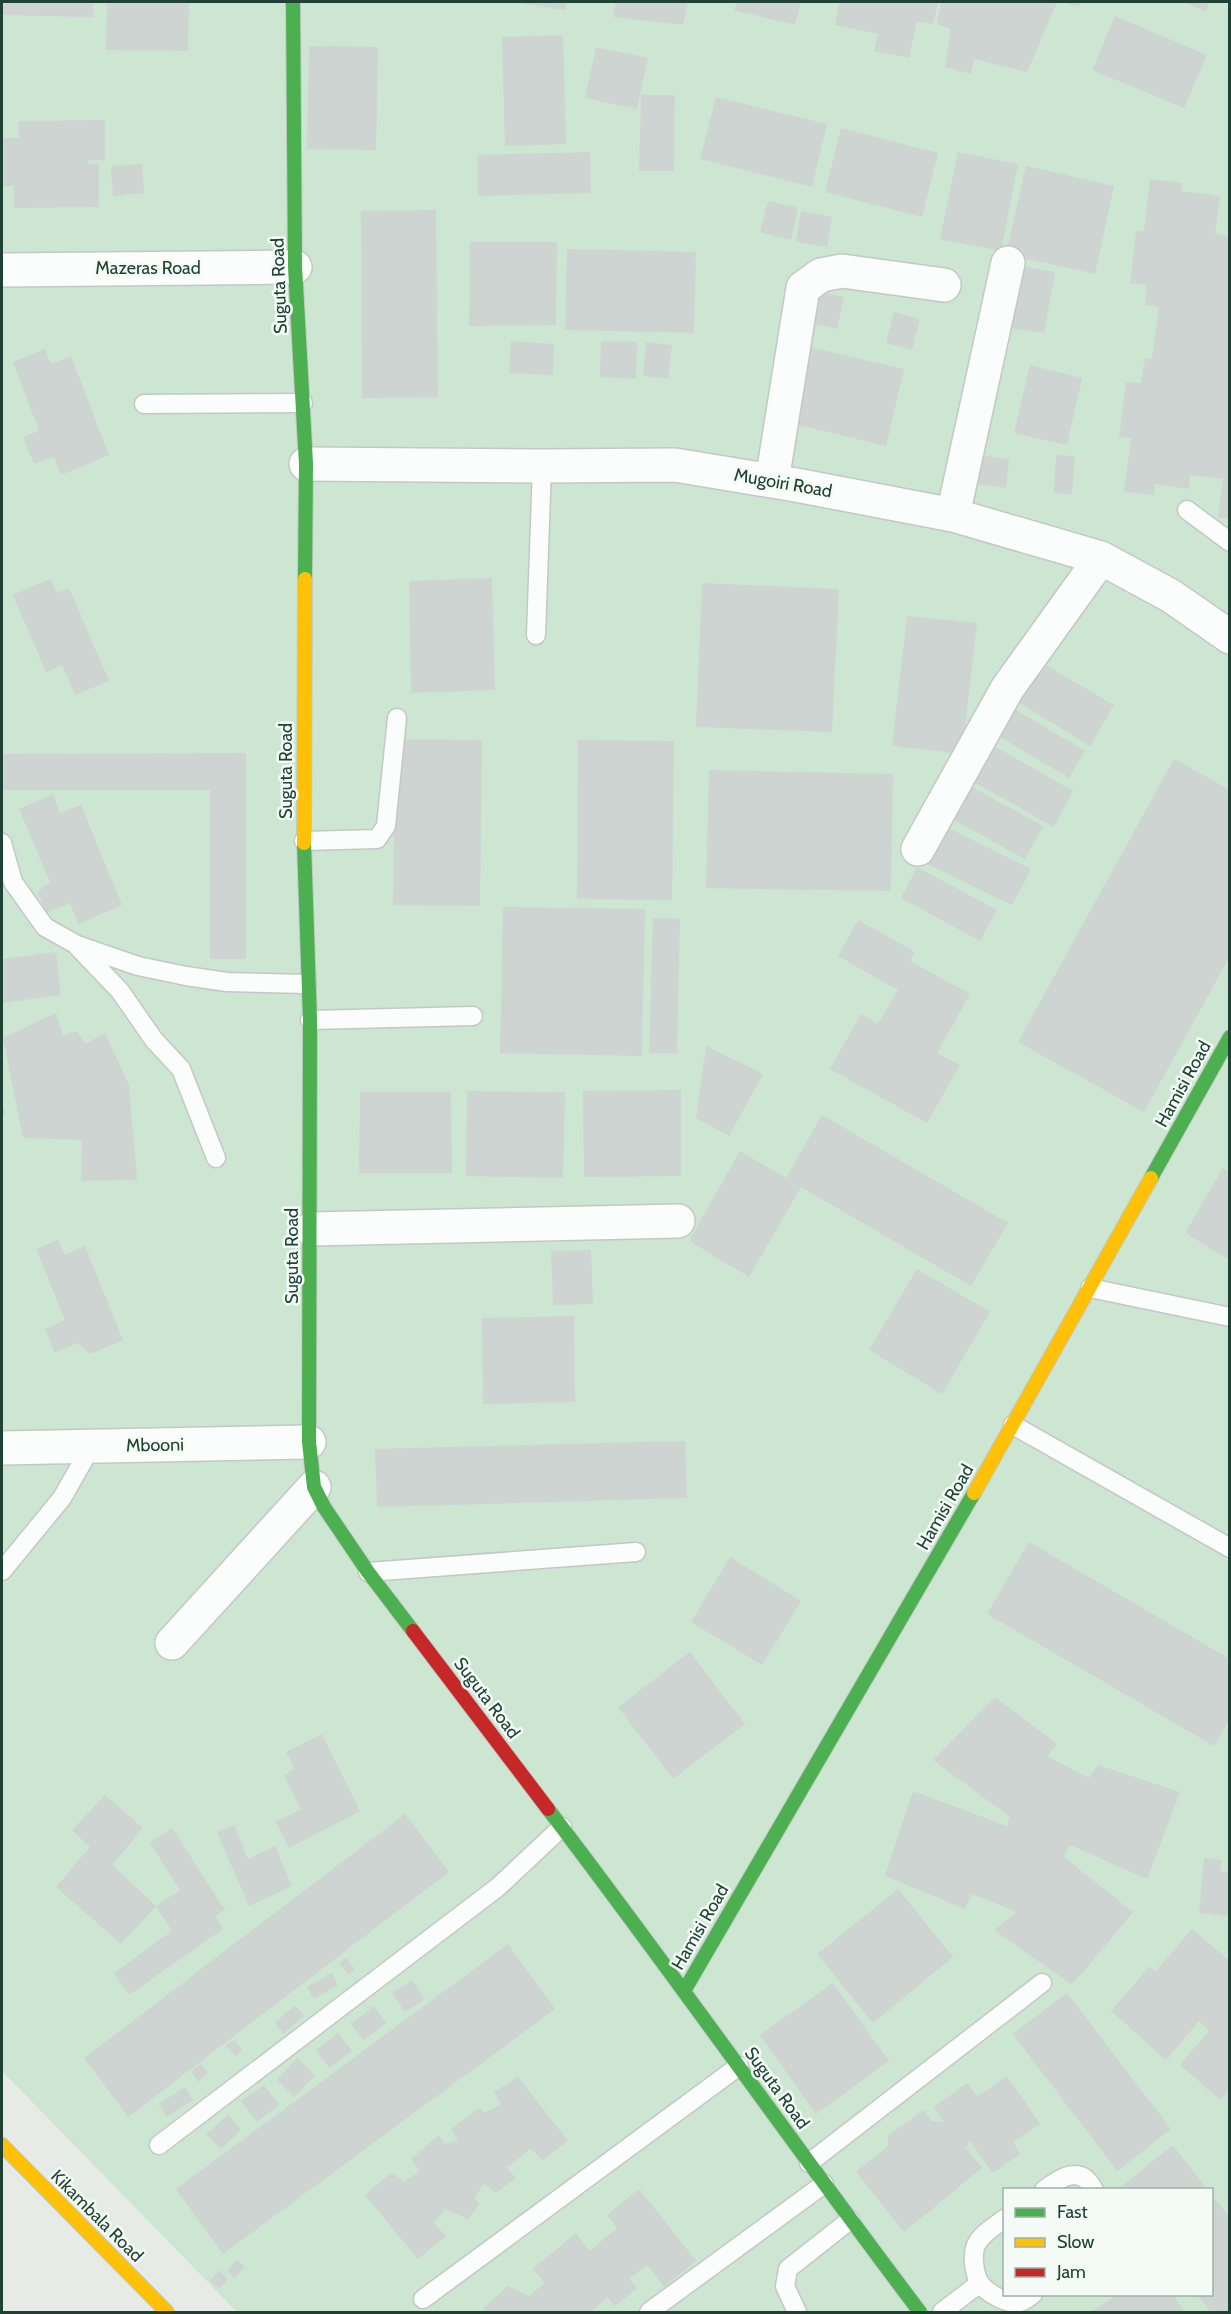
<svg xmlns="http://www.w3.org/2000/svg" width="1231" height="2314" viewBox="0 0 1231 2314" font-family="Cabin,sans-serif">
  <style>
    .green { fill: #cde6d2; fill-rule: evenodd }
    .building { fill: #cdd4d1 }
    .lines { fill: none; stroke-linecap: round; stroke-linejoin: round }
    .lane-casing { stroke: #c3c8c5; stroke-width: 21 }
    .street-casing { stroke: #c3c8c5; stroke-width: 36 }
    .fast-casing { stroke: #c1c9c5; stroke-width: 16 }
    .slow-casing { stroke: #c1c9c5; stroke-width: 16 }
    .jam-casing { stroke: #c1c9c5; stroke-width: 16 }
    .lane { stroke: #fbfcfc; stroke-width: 18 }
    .street { stroke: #fbfcfc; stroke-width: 33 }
    .fast { stroke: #4caf50; stroke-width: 14 }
    .slow { stroke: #ffc107; stroke-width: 14 }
    .jam { stroke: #c62828; stroke-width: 14 }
    .labels { text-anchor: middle; stroke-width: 5; stroke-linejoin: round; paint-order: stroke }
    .street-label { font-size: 18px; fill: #204236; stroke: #f4faf6 }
  </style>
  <rect width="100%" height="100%" fill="#e6ebe8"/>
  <path class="green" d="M 2,2 L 1229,2 L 1229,2312 L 237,2312 L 2,2071 ZM 1004,2190 L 1212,2190 L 1212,2294 L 1004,2294 Z"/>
  <path class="building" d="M 2,2 L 93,2 L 93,17 L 2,15 Z
    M 107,2 L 189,2 L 188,51 L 106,50 Z
    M 512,2 L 567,2 L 565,10 Z
    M 616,2 L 688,2 L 683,25 L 613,17 Z
    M 737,2 L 801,2 L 795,25 L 734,10 Z
    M 839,2 L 938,2 L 933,24 L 917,21 L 909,58 L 874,51 L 878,34 L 835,25 Z
    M 941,2 L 1057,2 L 1027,72 L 974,59 L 971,74 L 945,67 L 951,29 L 937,24 Z
    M 1063,2 L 1082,2 L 1079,7 Z
    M 1185,2 L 1210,2 L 1205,12 Z
    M 1115,16 L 1207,55 L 1184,108 L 1092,70 Z
    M 563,35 L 566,144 L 505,146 L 502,37 Z
    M 309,46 L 378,47 L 376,150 L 307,149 Z
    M 596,47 L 648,58 L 637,109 L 585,98 Z
    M 641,95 L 675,95 L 674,171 L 639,171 Z
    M 716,97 L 827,124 L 812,187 L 700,159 Z
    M 105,120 L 105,160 L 88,160 L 88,164 L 99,164 L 99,207 L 14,208 L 14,186 L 2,186 L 2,138 L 19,138 L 18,121 Z
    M 841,128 L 938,153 L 922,217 L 825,192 Z
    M 590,152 L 591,193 L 478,196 L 477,155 Z
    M 958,152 L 1018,164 L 1001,251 L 940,239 Z
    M 142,164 L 144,193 L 113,196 L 111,166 Z
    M 1026,166 L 1114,186 L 1095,274 L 1006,254 Z
    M 1150,179 L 1182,183 L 1181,191 L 1220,196 L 1215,234 L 1230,236 L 1230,519 L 1218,518 L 1223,479 L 1190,475 L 1189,489 L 1155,484 L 1154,495 L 1124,492 L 1131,438 L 1119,437 L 1126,382 L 1141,383 L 1145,358 L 1152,359 L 1159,307 L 1145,305 L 1147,285 L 1130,283 L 1136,231 L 1144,232 Z
    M 768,201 L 798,208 L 791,240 L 760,232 Z
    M 436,210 L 438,397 L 362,398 L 361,211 Z
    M 801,211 L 832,217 L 827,247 L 796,242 Z
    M 470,242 L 557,242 L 556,325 L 469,326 Z
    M 567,249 L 696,252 L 694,333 L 565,330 Z
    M 1022,266 L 1055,272 L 1044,333 L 1010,328 Z
    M 814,290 L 844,297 L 837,329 L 807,322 Z
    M 894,312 L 920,319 L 912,350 L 886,343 Z
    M 511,341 L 554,344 L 553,375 L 509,373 Z
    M 601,341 L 637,342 L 636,379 L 600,377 Z
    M 646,342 L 672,345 L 668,379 L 643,376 Z
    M 805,346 L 904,369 L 886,446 L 787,422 Z
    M 45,349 L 51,364 L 71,356 L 109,455 L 61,475 L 54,457 L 34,464 L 23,437 L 39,431 L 13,362 Z
    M 1030,365 L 1082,378 L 1067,445 L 1014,433 Z
    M 977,455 L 1009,459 L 1006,488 L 974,484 Z
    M 1056,455 L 1075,456 L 1072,494 L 1054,493 Z
    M 492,578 L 495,690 L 411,693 L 409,581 Z
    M 50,579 L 57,593 L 69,588 L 109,681 L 75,695 L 62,665 L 46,672 L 13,595 Z
    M 702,583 L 839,589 L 832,732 L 696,727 Z
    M 907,616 L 977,623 L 962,754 L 892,746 Z
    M 1037,660 L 1114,705 L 1090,746 L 1013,699 Z
    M 1006,704 L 1085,751 L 1069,778 L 990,731 Z
    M 395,739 L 482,740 L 480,906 L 393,905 Z
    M 578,740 L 674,741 L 672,900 L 577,899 Z
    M 992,745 L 1073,791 L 1054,827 L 972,781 Z
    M 246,753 L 246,959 L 210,959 L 210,790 L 2,790 L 2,754 Z
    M 1174,759 L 1230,790 L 1230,956 L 1144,1112 L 1018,1042 Z
    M 709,770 L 893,774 L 891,891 L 706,888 Z
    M 961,781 L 1043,826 L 1025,859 L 943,814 Z
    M 53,794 L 60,813 L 81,805 L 122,905 L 78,924 L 70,903 L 46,913 L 38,892 L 50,882 L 19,809 Z
    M 944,826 L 1031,869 L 1012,905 L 925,863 Z
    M 917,867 L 997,910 L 980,941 L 901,898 Z
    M 503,907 L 645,909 L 642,1056 L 500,1053 Z
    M 653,918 L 680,919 L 677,1053 L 649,1053 Z
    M 858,920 L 915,952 L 910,961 L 970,994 L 937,1053 L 960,1065 L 927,1123 L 830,1069 L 861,1014 L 878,1024 L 898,990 L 838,956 Z
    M 56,952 L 61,995 L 2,1003 L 2,959 Z
    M 56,1013 L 63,1036 L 77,1031 L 85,1044 L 105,1033 L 129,1085 L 137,1180 L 81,1181 L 82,1140 L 23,1138 L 3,1038 Z
    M 706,1046 L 763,1074 L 729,1136 L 696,1118 Z
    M 681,1090 L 681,1176 L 584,1177 L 583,1091 Z
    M 467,1091 L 565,1092 L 563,1178 L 466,1176 Z
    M 360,1092 L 451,1092 L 452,1173 L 359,1173 Z
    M 2,1101 L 5,1112 L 2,1119 Z
    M 822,1115 L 1008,1223 L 971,1286 L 801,1187 L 749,1277 L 689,1241 L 740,1151 L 786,1178 Z
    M 1223,1168 L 1230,1172 L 1230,1260 L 1185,1233 Z
    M 58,1240 L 65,1255 L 85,1246 L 123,1340 L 90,1354 L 77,1343 L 55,1353 L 45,1329 L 65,1320 L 36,1249 Z
    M 591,1250 L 593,1304 L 553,1305 L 551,1251 Z
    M 917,1269 L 990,1312 L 942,1394 L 869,1350 Z
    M 574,1316 L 575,1402 L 483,1404 L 482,1318 Z
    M 685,1441 L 687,1498 L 377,1507 L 375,1449 Z
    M 1029,1542 L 1230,1659 L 1230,1719 L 1214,1746 L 987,1614 Z
    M 730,1557 L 801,1601 L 762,1665 L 691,1622 Z
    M 690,1652 L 745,1724 L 673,1779 L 618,1707 Z
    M 995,1697 L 1057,1744 L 1047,1756 L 1089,1778 L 1098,1765 L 1180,1792 L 1147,1879 L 1070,1845 L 1064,1857 L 1133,1912 L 1085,1970 L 1071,1984 L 994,1930 L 1017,1912 L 972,1894 L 965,1909 L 885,1876 L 913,1791 L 1007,1826 L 1010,1817 L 933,1760 Z
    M 322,1734 L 360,1811 L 289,1848 L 276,1822 L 301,1809 L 284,1775 L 295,1769 L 286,1752 Z
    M 105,1795 L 143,1828 L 112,1865 L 156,1906 L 121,1944 L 56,1887 L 90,1847 L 72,1830 Z
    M 405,1814 L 449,1872 L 128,2117 L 84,2058 Z
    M 234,1825 L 248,1859 L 275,1846 L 292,1886 L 249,1906 L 217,1832 Z
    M 172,1828 L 225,1910 L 215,1916 L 223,1929 L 129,1995 L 114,1973 L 172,1931 L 156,1906 L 180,1890 L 150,1843 Z
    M 1204,1858 L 1222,1860 L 1220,1871 L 1230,1872 L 1229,1916 L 1199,1913 Z
    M 898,1889 L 953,1957 L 873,2023 L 817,1954 Z
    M 1192,1929 L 1230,1961 L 1230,2089 L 1220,2100 L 1180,2065 L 1209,2031 L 1199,2021 L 1166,2060 L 1111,2011 L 1149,1967 L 1156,1971 Z
    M 508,1944 L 555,2009 L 223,2254 L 176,2189 Z
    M 346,1958 L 355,1969 L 349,1975 L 339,1963 Z
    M 332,1973 L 338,1985 L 314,1999 L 307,1987 Z
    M 412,1980 L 425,1999 L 405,2012 L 392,1993 Z
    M 833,1983 L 889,2061 L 816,2114 L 760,2035 Z
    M 1067,1993 L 1171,2129 L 1117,2171 L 1013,2034 Z
    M 295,2005 L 304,2015 L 284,2034 L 275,2023 Z
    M 374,2006 L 386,2023 L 364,2040 L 351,2024 Z
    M 338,2033 L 352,2051 L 329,2068 L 316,2050 Z
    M 234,2040 L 242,2050 L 236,2056 L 226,2046 Z
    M 297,2058 L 315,2075 L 294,2097 L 277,2080 Z
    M 201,2064 L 208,2073 L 198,2082 L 191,2071 Z
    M 1007,2076 L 1040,2124 L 1013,2142 L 1020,2154 L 993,2173 L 970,2141 L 966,2148 L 982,2168 L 904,2232 L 856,2172 L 888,2146 L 888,2136 L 923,2110 L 932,2121 L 943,2122 L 934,2107 L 967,2083 L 977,2097 Z
    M 518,2077 L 568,2141 L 543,2160 L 530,2149 L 507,2168 L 516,2178 L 496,2193 L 484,2183 L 474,2199 L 480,2204 L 468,2219 L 445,2209 L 434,2223 L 446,2236 L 418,2259 L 365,2195 L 392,2172 L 404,2182 L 420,2171 L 411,2159 L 439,2135 L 445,2144 L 458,2140 L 451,2129 L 480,2108 L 485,2113 L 501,2104 L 494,2092 Z
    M 264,2085 L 279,2105 L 257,2122 L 241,2101 Z
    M 185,2087 L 193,2100 L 167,2117 L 159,2104 Z
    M 228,2115 L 241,2130 L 221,2149 L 206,2134 Z
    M 1173,2145 L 1207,2190 L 1117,2190 Z
    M 639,2189 L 696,2261 L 664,2287 L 647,2265 L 629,2279 L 637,2288 L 615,2306 L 607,2297 L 591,2312 L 486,2312 L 483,2309 L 508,2286 L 529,2296 L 545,2283 L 533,2269 L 576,2233 L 590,2251 L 617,2228 L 607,2215 Z
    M 1212,2195 L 1230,2218 L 1230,2312 L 1211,2312 L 1197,2295 L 1212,2295 Z
    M 237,2259 L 245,2267 L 234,2278 L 227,2270 Z
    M 219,2270 L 228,2279 L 219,2289 L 210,2281 Z
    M 1117,2295 L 1173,2295 L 1185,2312 L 1091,2312 Z"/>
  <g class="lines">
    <g class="lane-casing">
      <path id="lane" d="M 144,404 L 303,403
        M 1187,510 L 1230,542
        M 536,635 L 542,466
        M 304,841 L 377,839 L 386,826 L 397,718
        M 2,843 L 13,882 L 45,927 L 77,945 L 138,966 L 186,976 L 227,982 L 307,984
        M 78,947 L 120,991 L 154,1040 L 181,1069 L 216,1158
        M 310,1020 L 473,1016
        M 1090,1288 L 1230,1317
        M 1013,1425 L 1230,1548
        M 2,1571 L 62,1498 L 91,1447
        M 368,1572 L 636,1552
        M 159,2145 L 498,1887 L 562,1827
        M 809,2163 L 1042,1983
        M 1044,2190 C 1061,2177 1081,2164 1094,2190
        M 1004,2219 C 994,2227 982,2233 976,2245 C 972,2255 974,2272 979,2282 C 985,2292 1009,2306 1020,2302 C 1025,2301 1029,2297 1033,2294
        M 423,2299 L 739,2066
        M 649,2312 L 824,2184
        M 797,2312 L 785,2286 L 788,2269 L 850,2220
        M 942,2312 L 980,2283"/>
    </g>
    <g class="street-casing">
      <path id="street" d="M 2,270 L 295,267
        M 306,464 L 542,466 L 675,465 L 796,485 L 953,515 L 1101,558 L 1171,596 L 1230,637
        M 772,481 L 803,288 L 821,275 L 842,271 L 944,285
        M 953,515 L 1008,263
        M 918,849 L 1007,689 L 1101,558
        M 311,1229 L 678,1221
        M 2,1448 L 309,1442
        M 172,1643 L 314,1487"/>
    </g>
    <g class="fast-casing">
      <path id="fast" d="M 293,2 L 295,267 L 306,464 L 305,579
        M 304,843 L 310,1020 L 309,1442 L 314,1487 L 324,1507 L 368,1572 L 413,1631
        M 1151,1178 L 1230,1037
        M 548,1809 C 675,1975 794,2146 920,2312
        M 684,1991 L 974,1493"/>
    </g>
    <g class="slow-casing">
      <path id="slow" d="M 304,843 L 305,579
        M 974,1493 L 1151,1178
        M 2,2145 L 167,2312"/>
    </g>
    <g class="jam-casing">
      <path id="jam" d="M 413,1631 L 548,1809"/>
    </g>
    <use href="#lane" class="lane"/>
    <use href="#street" class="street"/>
    <use href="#fast" class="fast"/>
    <use href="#slow" class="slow"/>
    <use href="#jam" class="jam"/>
  </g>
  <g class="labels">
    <g class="street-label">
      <text x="148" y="274">Mazeras Road</text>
      <text transform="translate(279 286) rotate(-92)" y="6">Suguta Road</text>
      <text transform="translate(783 483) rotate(10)" y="6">Mugoiri Road</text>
      <text transform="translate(286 771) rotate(-90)" y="6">Suguta Road</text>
      <text transform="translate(1183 1084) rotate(-61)" y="6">Hamisi Road</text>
      <text transform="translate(292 1256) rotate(-90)" y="6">Suguta Road</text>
      <text transform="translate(155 1445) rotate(-1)" y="6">Mbooni</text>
      <text transform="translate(945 1507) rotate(-60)" y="6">Hamisi Road</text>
      <text transform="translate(487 1698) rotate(53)" y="6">Suguta Road</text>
      <text transform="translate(700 1927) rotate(-60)" y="6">Hamisi Road</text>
      <text transform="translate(777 2088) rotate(54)" y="6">Suguta Road</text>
      <text transform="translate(97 2216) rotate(45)" y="6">Kikambala Road</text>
    </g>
  </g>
  <rect width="1231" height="2314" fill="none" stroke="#204236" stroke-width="6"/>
  <rect x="1003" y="2188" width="210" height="108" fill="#f4faf6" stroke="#9fb0a9" stroke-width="1.5"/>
  <rect x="1015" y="2208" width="30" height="9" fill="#4caf50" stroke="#9fb0a9" stroke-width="1.5"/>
  <text x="1057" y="2218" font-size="18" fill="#204236">Fast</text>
  <rect x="1015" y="2238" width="30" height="9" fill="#ffc107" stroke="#9fb0a9" stroke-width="1.5"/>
  <text x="1057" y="2248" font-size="18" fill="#204236">Slow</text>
  <rect x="1015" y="2268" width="30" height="9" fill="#c62828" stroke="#9fb0a9" stroke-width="1.5"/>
  <text x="1057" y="2278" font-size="18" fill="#204236">Jam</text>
</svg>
